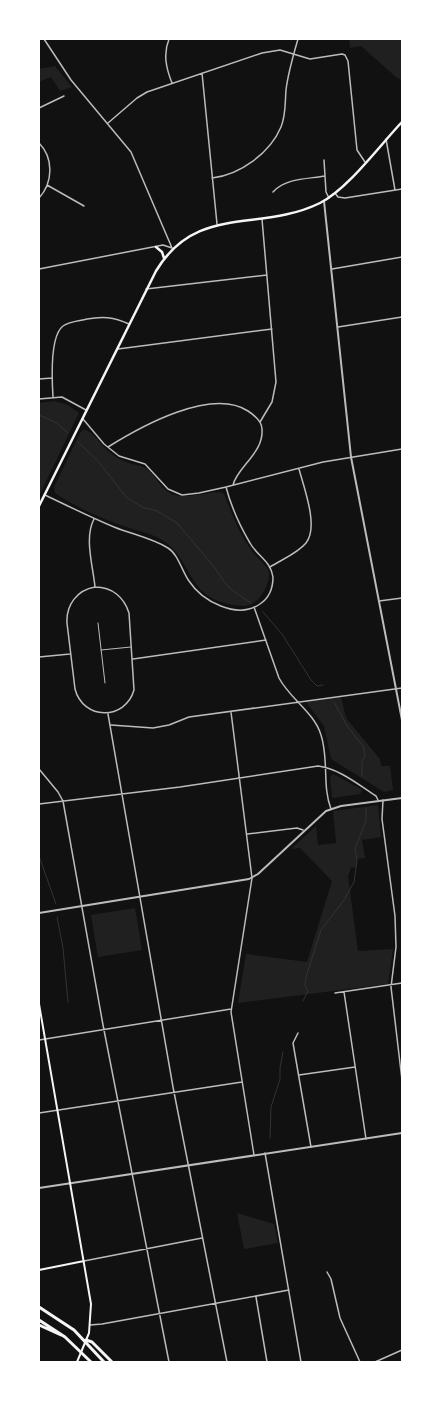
<svg xmlns="http://www.w3.org/2000/svg" width="441" height="1401" viewBox="0 0 441 1401" font-family="Jost,sans-serif">
  <style>
    .green { fill: #202020 }
    .lines { fill: none; stroke-linecap: round; stroke-linejoin: round }
    .stream { stroke: #333; stroke-width: 1 }
    .service { stroke: #bcbcbc; stroke-width: 1 }
    .minor { stroke: #bcbcbc; stroke-width: 1.5 }
    .tertiary { stroke: #bcbcbc; stroke-width: 2 }
    .secondary { stroke: #f5f5f5; stroke-width: 2 }
    .primary { stroke: #f5f5f5; stroke-width: 2.5 }
    .motorway { stroke: #f5f5f5; stroke-width: 3 }
  </style>
  <rect width="100%" height="100%" fill="#111"/>
  <path class="green" d="M 349,39 L 402,39 L 402,80 L 396,77 L 361,46 L 350,48 Z
    M 55,66 L 72,87 L 60,91 L 51,77 L 39,82 L 39,69 Z
    M 54,401 L 68,405 L 79,413 L 39,496 L 39,403 Z
    M 83,430 C 92,429 99,443 106,449 C 112,455 121,461 129,463 C 135,465 141,465 147,469 C 155,475 159,486 168,492 C 185,503 217,487 224,494 C 232,514 239,534 252,551 C 256,558 270,566 269,575 C 269,587 257,607 243,606 C 228,605 212,601 201,590 C 187,575 183,554 165,542 C 154,534 139,531 126,527 C 103,519 75,507 55,493 L 54,487 L 80,433 Z
    M 341,697 L 346,718 L 380,759 L 381,766 L 390,766 L 393,790 L 384,792 L 331,759 L 324,726 L 306,702 Z
    M 333,774 L 361,789 L 362,791 L 360,794 L 332,798 L 330,777 Z
    M 378,805 L 381,837 L 362,840 L 365,858 L 357,859 L 356,867 L 351,868 L 348,876 L 358,951 L 393,949 L 388,984 L 238,1003 L 246,954 L 307,962 L 332,881 L 300,848 L 291,849 L 316,826 L 318,845 L 336,843 L 333,811 Z
    M 135,908 L 142,950 L 98,957 L 91,915 Z
    M 237,1213 L 274,1224 L 278,1243 L 244,1249 Z"/>
  <g class="lines">
    <path class="stream" d="M 39,415 L 57,423 L 68,433
      M 78,442 L 98,461 L 126,497 L 142,507 L 157,511 L 177,523 L 215,568 L 225,583 L 232,590 L 251,603
      M 263,612 L 282,634 L 311,680 L 317,686 L 323,685
      M 334,702 L 347,726 L 363,746 L 365,755 L 362,762 L 362,776
      M 39,856 L 56,904
      M 57,917 L 63,948 L 68,1002
      M 303,1001 L 308,991 L 305,986 L 306,977 L 321,930 L 344,900 L 354,882 L 357,861 L 355,848 L 366,821 L 366,808
      M 270,1138 L 271,1107 L 280,1079 L 280,1068 L 283,1052"/>
    <path class="service" d="M 98,623 L 105,683
      M 101,650 L 131,647"/>
    <path class="minor" d="M 44,39 L 71,80 L 131,152 L 172,248
      M 169,39 C 163,54 166,68 172,83
      M 202,73 L 217,224
      M 39,108 L 64,96
      M 108,123 L 137,98 L 147,92 L 262,53 L 280,50 L 310,59 L 342,54 L 345,55 L 348,61 L 357,150 L 365,162
      M 386,139 L 395,190
      M 39,143 C 54,158 53,183 39,198
      M 324,160 L 326,192 L 329,198
      M 212,178 C 240,175 270,153 281,127 C 286,115 285,102 286,90 C 288,73 293,56 298,39
      M 47,185 L 84,206
      M 273,192 C 285,178 308,179 325,176
      M 335,193 L 338,197 L 345,198 L 402,189
      M 39,269 L 163,245 L 172,248
      M 332,269 L 402,257
      M 146,289 L 267,275
      M 338,327 L 402,317
      M 118,349 L 272,329
      M 39,379 L 52,378
      M 53,397 C 52,381 50,336 63,326 C 70,321 79,321 87,319 C 103,316 113,317 129,324
      M 39,399 L 62,397 L 86,410
      M 83,419 L 104,444 L 119,456 L 145,464 L 168,489 L 182,495 L 199,493 L 226,487 L 323,462 L 402,449
      M 260,422 L 272,402 L 276,382 L 262,219
      M 108,447 C 140,427 211,387 248,411 C 254,415 262,421 262,429 C 264,453 237,467 233,485
      M 45,495 C 68,506 90,517 114,527 C 131,534 152,538 168,548 C 178,554 182,571 189,581 C 202,601 237,620 260,604 C 269,598 273,588 273,577 C 271,561 257,556 250,543 C 240,526 231,506 226,487
      M 94,519 C 84,538 93,566 95,587
      M 270,567 C 281,560 298,553 306,543 C 319,527 304,488 299,469
      M 95,587 C 112,587 124,597 129,613 L 134,690 C 125,721 83,720 75,689 L 67,623 C 66,605 77,590 95,587 Z
      M 379,601 L 402,598
      M 254,607 L 279,678 C 290,699 314,712 321,735 C 329,759 322,786 331,809
      M 39,657 L 70,654
      M 133,659 L 266,640
      M 231,712 L 252,878 L 231,1012 L 254,1155
      M 108,714 L 173,1087 L 227,1362
      M 111,725 L 153,728 L 169,725 L 189,717 L 402,688
      M 39,769 L 58,792 L 63,801 L 103,1025 L 169,1362
      M 383,800 L 382,819 L 395,916 L 396,947 L 391,987 L 402,1080
      M 39,804 L 180,787 L 318,766 C 338,768 359,785 376,796 L 378,800
      M 247,834 L 297,828 L 303,830
      M 344,992 L 366,1139
      M 335,993 L 402,983
      M 298,1033 L 293,1043 L 311,1147
      M 39,1040 L 231,1009
      M 299,1075 L 355,1067
      M 39,1113 L 242,1082
      M 265,1153 L 301,1362
      M 84,1261 L 202,1238
      M 327,1272 L 331,1279 L 340,1318 L 360,1362
      M 256,1297 L 267,1362
      M 90,1325 L 102,1324 L 289,1290
      M 375,1362 L 402,1350"/>
    <path class="tertiary" d="M 324,201 L 351,457 L 402,720
      M 39,913 L 249,879 L 258,874 L 326,811 L 341,806 L 402,798
      M 39,1188 L 402,1133"/>
    <path class="secondary" d="M 39,1004 L 91,1304 L 89,1333 L 77,1362
      M 39,1270 L 84,1261"/>
    <path class="primary" d="M 156,247 L 162,252 L 164,258
      M 39,506 L 156,271 C 197,203 259,233 320,203 C 348,189 380,145 402,122"/>
    <path class="motorway" d="M 39,1307 L 74,1330 L 104,1362
      M 39,1320 L 65,1337 L 91,1362
      M 39,1325 L 61,1335
      M 86,1340 L 92,1342 L 112,1362"/>
  </g>
  <rect width="441" height="1401" fill="none" stroke="#ffffff" stroke-width="80"/>
</svg>
